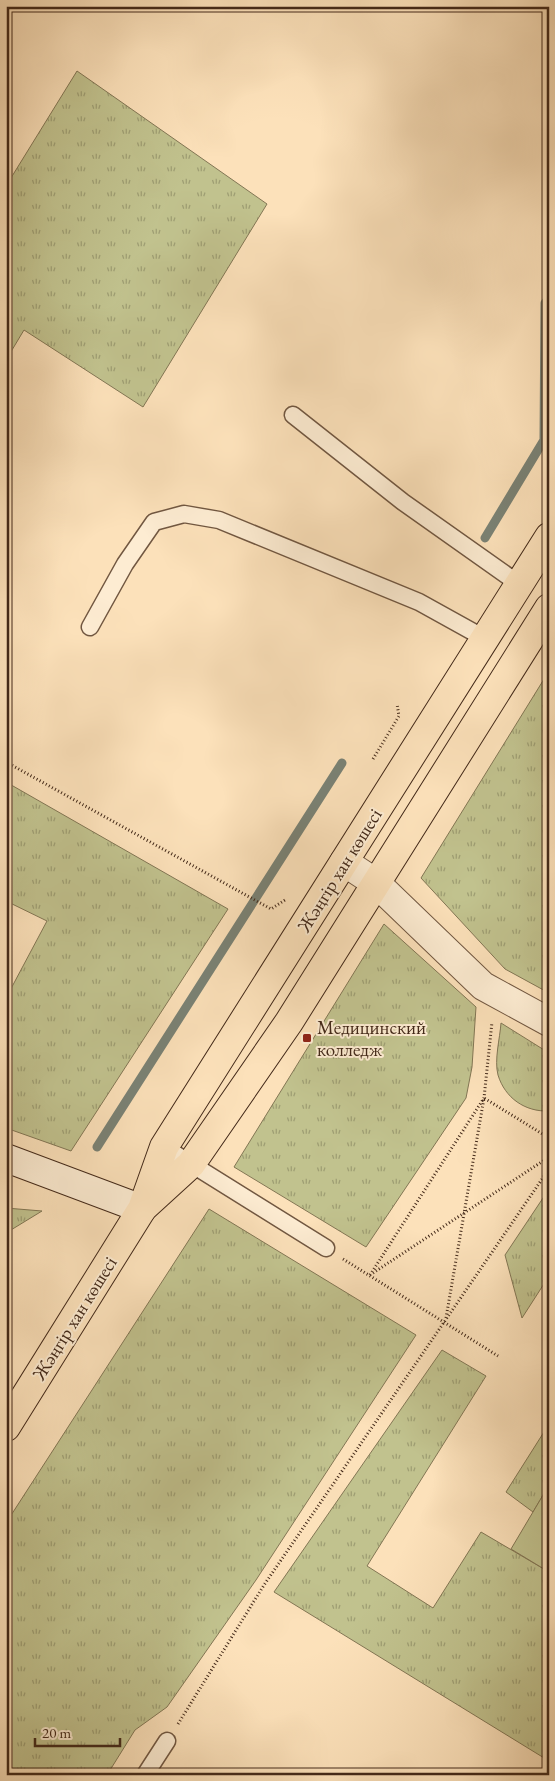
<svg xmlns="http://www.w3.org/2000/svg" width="555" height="1781" viewBox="0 0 555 1781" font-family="'EB Garamond',serif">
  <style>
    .grass { fill: url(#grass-tufts); stroke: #827654 }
    .pitch { fill: #c1c28e; stroke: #827654 }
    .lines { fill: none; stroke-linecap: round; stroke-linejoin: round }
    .stream { stroke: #7a8275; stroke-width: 9 }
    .lane-casing { stroke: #715741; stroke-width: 19 }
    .street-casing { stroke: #715741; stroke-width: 30 }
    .secondary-casing { stroke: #432919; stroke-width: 30 }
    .primary-casing { stroke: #432919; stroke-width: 30 }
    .path { stroke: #432919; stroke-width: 3; stroke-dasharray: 1 2.5; stroke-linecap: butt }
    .lane { stroke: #fdecd2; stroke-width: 16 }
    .street { stroke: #fdecd2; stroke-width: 28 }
    .secondary { stroke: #fdecd2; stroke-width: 28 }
    .primary { stroke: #fce1ba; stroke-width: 28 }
    .poi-dot { fill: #8f2418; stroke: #fdecd2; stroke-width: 2 }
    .labels { text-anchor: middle; stroke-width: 4; stroke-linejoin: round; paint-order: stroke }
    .street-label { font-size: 19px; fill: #432919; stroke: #fdecd2 }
    .poi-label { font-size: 19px; fill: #432919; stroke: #fdecd2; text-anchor: start }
  </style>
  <defs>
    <pattern id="grass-tufts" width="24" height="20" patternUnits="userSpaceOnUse" patternTransform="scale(1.25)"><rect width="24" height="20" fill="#c1c28e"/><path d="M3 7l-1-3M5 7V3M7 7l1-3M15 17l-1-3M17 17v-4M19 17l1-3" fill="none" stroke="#9e9e73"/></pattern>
  </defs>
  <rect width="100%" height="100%" fill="#fce1ba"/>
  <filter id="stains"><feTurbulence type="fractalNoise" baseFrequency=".004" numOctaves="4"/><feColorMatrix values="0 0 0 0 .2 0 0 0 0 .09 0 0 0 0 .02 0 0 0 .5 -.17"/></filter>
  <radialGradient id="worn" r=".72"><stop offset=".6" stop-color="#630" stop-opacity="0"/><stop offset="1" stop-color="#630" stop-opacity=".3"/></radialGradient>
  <path class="grass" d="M 77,71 L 267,204 L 143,407 L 24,330 L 6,360 L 6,186 Z
    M 549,671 L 549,993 L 505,969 L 421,878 Z
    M 6,782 L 228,909 L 71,1151 L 6,1128 L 6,998 L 47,921 L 6,901 Z
    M 384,924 L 476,1007 L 472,1067 L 466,1098 L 366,1247 L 234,1167 Z
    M 501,1023 L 549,1053 L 549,1111 C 525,1112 505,1098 498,1075 C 494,1060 500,1038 501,1023 Z
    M 549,1189 L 549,1276 L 522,1318 L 505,1255 Z
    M 6,1208 L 42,1211 L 6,1233 Z
    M 209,1209 L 416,1335 L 256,1580 L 167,1707 L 135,1730 L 107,1775 L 6,1775 L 6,1523 Z
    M 442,1350 L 486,1376 L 367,1566 L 433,1608 L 481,1532 L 549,1572 L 549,1761 L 274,1592 Z
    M 549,1424 L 549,1485 L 533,1512 L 506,1492 Z"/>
  <path class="pitch" d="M 549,1485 L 549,1572 L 511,1549 Z"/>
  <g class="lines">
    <path class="stream" d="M 485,538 L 544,440 L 545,303 L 549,298
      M 97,1147 L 342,763"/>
    <g class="lane-casing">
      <path id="lane" d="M 293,415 L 403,502 L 519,584
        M 90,627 L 125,564 L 154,522 L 184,514 L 219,520 L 419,602 L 484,638
        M 164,1147 L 326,1248
        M 145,1775 L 167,1741"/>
    </g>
    <g class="street-casing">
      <path id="street" d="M 344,862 L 376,883 L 483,986 L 549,1022"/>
    </g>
    <g class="secondary-casing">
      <path id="secondary" d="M 6,1158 L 142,1209"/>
    </g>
    <g class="primary-casing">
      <path id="primary" d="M 145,1206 L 191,1164 L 289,1022 L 549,608
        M 6,1427 L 142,1209 L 164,1147 L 549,537"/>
    </g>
    <path class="path" d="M 373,759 L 399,716 L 397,704
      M 6,762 L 271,909 L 285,900
      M 343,1259 L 498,1356
      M 373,1273 L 549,1157
      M 370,1275 L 484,1098 L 492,1022
      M 446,1318 L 484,1098 L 549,1138
      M 178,1724 L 264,1585 L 549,1169"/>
    <use href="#lane" class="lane"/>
    <use href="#street" class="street"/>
    <use href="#secondary" class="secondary"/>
    <use href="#primary" class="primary"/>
  </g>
  <rect class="poi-dot" x="302" y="1033" width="10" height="10" rx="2.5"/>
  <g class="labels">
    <g class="street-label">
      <text transform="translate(339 870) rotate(-58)" y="7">Жәңгір хан көшесі</text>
      <text transform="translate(74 1318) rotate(-58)" y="7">Жәңгір хан көшесі</text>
    </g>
    <g class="poi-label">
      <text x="317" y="1034">Медицинский<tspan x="317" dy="22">колледж</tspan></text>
    </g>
  </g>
  <rect width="555" height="1781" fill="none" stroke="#fce1ba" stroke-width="25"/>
  <rect x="8" y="8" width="540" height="1766" fill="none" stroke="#432919" stroke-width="2.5"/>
  <rect x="12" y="12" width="530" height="1756" fill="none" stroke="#432919"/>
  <path d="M35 1738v8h85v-8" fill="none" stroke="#432919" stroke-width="2.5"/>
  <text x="42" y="1738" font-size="15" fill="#432919" stroke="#fdecd2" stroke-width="4" paint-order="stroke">20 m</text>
  <rect width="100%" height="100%" filter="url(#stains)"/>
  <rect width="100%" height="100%" fill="url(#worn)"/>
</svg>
